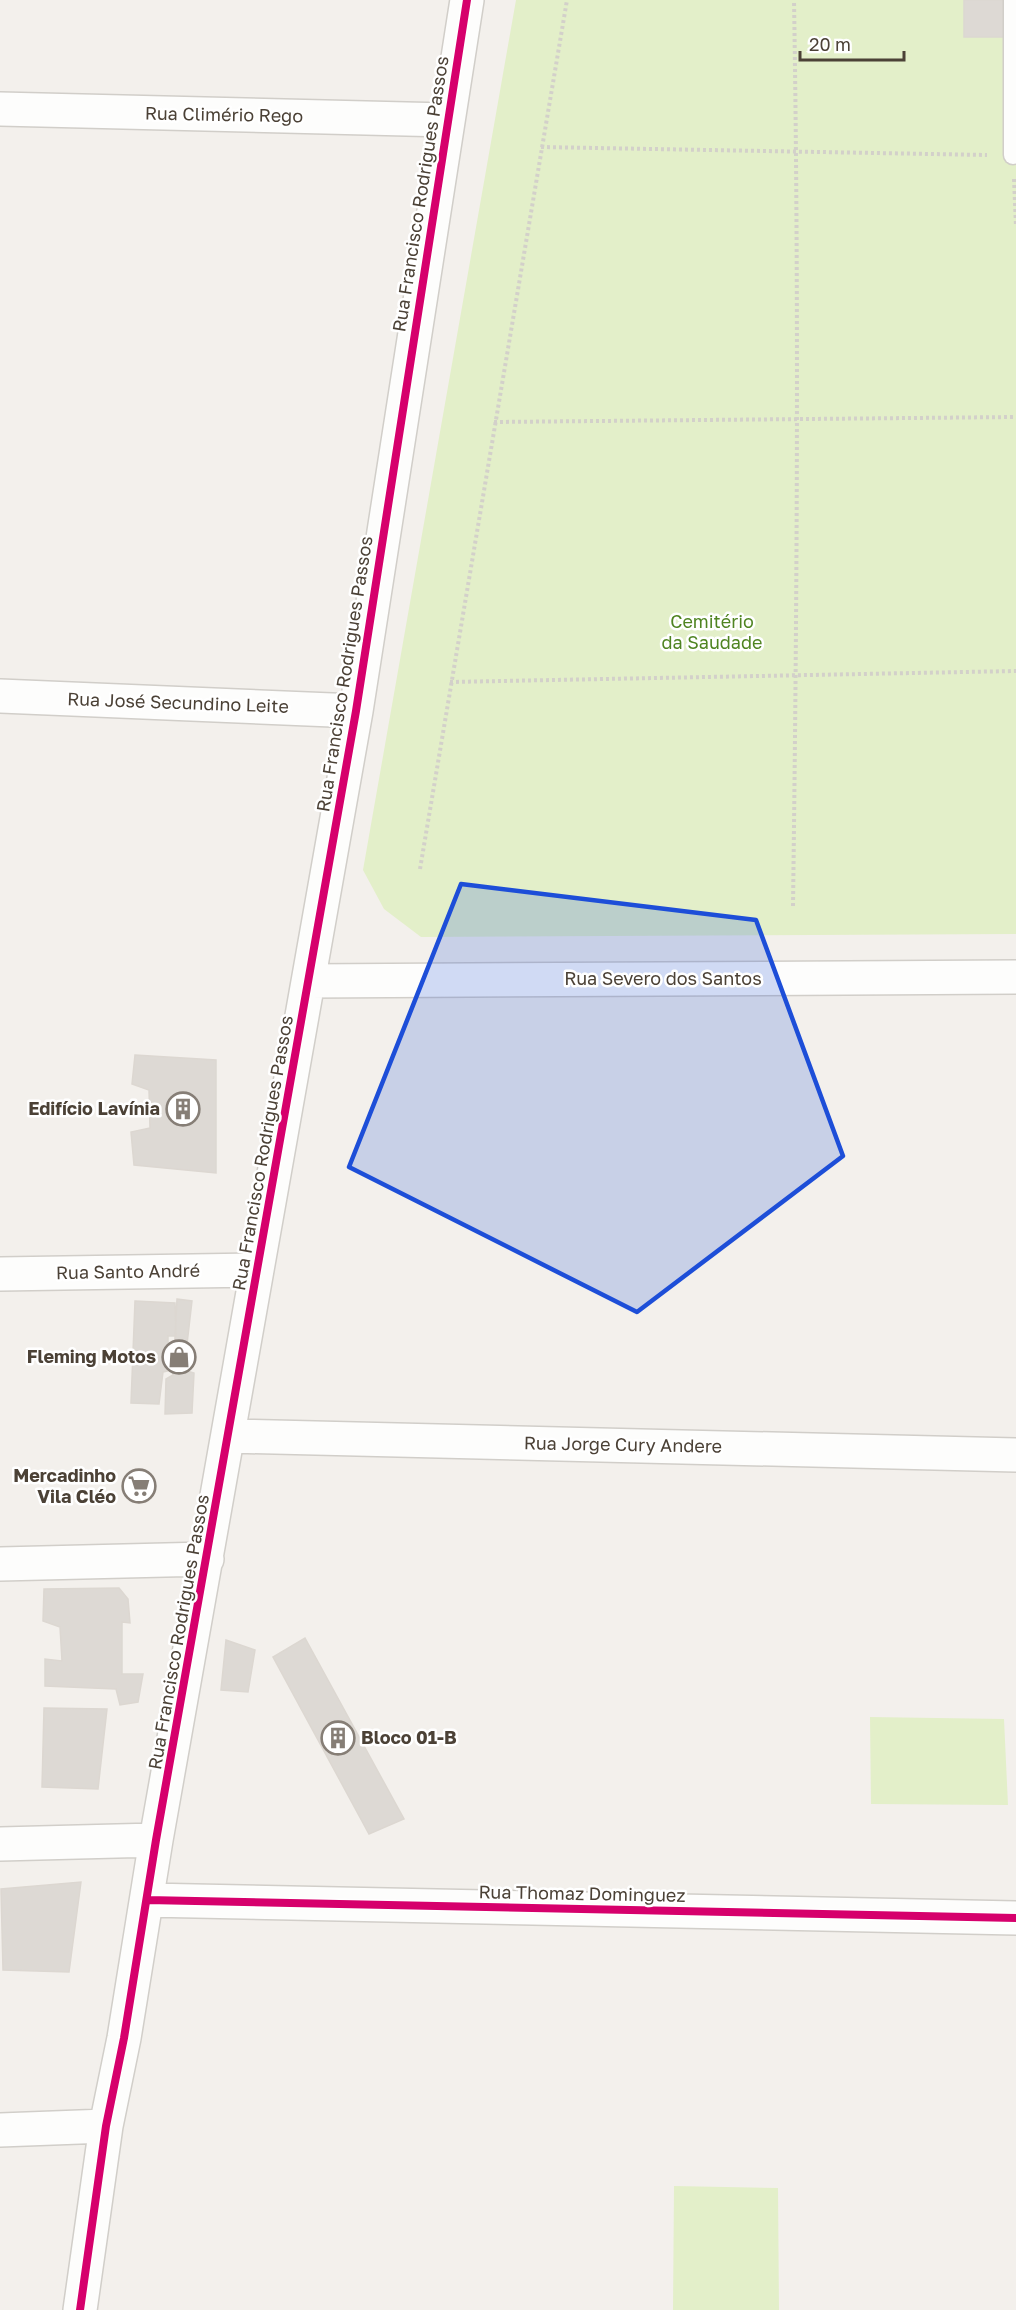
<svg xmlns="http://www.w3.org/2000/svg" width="1016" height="2310" viewBox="0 0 1016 2310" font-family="'Golos Text',sans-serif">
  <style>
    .green { fill: #e3efc9 }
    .building { fill: #ddd9d4; stroke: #dcd7d1; stroke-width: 1.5 }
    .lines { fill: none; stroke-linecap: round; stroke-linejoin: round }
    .lane-casing { stroke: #d1cec9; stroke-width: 21 }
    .street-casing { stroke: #d1cec9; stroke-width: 36 }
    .path { stroke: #d3d0ca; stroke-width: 4; stroke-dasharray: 3 3; stroke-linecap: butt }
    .lane { stroke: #fdfdfc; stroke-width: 18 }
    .street { stroke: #fdfdfc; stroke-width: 33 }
    .cycleway-casing { stroke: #fff; stroke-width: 11 }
    .cycleway { stroke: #d6006c; stroke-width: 8 }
    .marked { fill: #1d4ed8; fill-opacity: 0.2; stroke: #1d4ed8; stroke-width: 4.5; stroke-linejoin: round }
    .labels { text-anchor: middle; stroke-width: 5; stroke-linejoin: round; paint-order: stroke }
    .street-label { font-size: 18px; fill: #4b4136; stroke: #fff }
    .park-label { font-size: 18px; fill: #4f8421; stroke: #fff }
    .poi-label { font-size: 18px; font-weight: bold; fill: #4b4136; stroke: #fff; text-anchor: end }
  </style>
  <rect width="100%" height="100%" fill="#f3f0ec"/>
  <path class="green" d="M 516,0 L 1016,0 L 1016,934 L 421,937 L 384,909 L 363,870 Z
    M 870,1717 L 1004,1719 L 1008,1805 L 871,1804 Z
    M 674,2186 L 778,2188 L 779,2310 L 673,2310 Z"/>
  <path class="building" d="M 964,0 L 1003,0 L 1003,37 L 964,37 Z
    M 135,1055 L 216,1060 L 216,1173 L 134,1165 L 131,1132 L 150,1128 L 149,1090 L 132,1084 Z
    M 177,1299 L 192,1301 L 184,1370 L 194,1373 L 192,1413 L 165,1414 L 166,1379 L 173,1375 Z
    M 135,1301 L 175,1303 L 176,1336 L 168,1336 L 168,1371 L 163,1372 L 159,1404 L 131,1403 Z
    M 119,1588 L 128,1599 L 130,1623 L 122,1622 L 122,1674 L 143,1674 L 138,1702 L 120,1705 L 116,1689 L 45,1686 L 45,1659 L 62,1661 L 60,1627 L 43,1621 L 44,1589 Z
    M 305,1638 L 404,1819 L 369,1834 L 273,1657 Z
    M 226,1640 L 255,1650 L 248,1692 L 221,1690 Z
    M 44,1708 L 107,1709 L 98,1789 L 42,1787 Z
    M 81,1882 L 69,1972 L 3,1970 L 1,1889 Z"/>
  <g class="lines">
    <g class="lane-casing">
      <path id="lane" d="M 1013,155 L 1013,0"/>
    </g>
    <g class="street-casing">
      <path id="street" d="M 0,109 L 447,120
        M 0,696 L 356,711
        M 309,981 L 1016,977
        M 0,1274 L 257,1270
        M 230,1436 L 1016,1455
        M 0,1564 L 207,1559
        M 0,1844 L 156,1840
        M 147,1900 L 1016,1918
        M 0,2130 L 106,2126
        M 80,2310 L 106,2126 L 124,2038 L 156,1840 L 356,711 L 467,0"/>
    </g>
    <path class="path" d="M 541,147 L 987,155
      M 1014,179 L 1016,226
      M 494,422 L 1016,417
      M 450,682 L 1016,671
      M 420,869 L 567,0
      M 793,906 C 797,604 799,302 794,0"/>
    <use href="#lane" class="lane"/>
    <use href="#street" class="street"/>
    <g class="cycleway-casing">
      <path id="cycleway" d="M 147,1900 L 1016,1918
        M 80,2310 L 106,2126 L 124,2038 L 156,1840 L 356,711 L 467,0"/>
    </g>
    <use href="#cycleway" class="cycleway"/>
  </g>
  <path class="marked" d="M 461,884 L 756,920 L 843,1156 L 637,1312 L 349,1167 Z"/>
  <defs>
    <g id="building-ring" transform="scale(1.725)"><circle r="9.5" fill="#fff" stroke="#867e76" stroke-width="1.5"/><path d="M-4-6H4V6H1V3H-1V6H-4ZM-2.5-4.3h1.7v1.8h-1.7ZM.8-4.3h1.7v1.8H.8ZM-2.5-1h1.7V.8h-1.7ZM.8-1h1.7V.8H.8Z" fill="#867e76"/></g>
    <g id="shop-ring" transform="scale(1.725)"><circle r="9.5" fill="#fff" stroke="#867e76" stroke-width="1.5"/><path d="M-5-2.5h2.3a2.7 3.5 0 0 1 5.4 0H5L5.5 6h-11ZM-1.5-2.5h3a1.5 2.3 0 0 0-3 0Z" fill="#867e76"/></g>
    <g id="supermarket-ring" transform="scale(1.725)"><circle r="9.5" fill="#fff" stroke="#867e76" stroke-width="1.5"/><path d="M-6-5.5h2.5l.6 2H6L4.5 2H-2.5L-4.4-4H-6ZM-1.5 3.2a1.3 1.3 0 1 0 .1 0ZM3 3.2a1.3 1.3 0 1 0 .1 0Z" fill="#867e76"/></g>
  </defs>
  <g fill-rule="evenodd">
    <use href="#building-ring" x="183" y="1109"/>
    <use href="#shop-ring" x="179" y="1357"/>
    <use href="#supermarket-ring" x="139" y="1486"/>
    <use href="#building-ring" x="338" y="1738"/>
  </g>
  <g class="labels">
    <g class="street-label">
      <text transform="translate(224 115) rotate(1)" y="6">Rua Climério Rego</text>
      <text transform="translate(421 194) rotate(-81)" y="6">Rua Francisco Rodrigues Passos</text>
      <text transform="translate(345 674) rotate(-81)" y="6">Rua Francisco Rodrigues Passos</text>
      <text transform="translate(178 703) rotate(2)" y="6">Rua José Secundino Leite</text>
      <text x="663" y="985">Rua Severo dos Santos</text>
      <text transform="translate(263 1153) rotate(-80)" y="6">Rua Francisco Rodrigues Passos</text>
      <text transform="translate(128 1272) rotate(-1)" y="6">Rua Santo André</text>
      <text transform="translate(623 1445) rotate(1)" y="6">Rua Jorge Cury Andere</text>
      <text transform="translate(179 1632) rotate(-80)" y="6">Rua Francisco Rodrigues Passos</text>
      <text transform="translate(582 1894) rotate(1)" y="6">Rua Thomaz Dominguez</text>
    </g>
    <g class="park-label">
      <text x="712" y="628">Cemitério<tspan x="712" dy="21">da Saudade</tspan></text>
    </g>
    <g class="poi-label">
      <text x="160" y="1115">Edifício Lavínia</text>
      <text x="156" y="1363">Fleming Motos</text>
      <text x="116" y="1482">Mercadinho<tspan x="116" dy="21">Vila Cléo</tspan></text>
      <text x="361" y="1744" text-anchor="start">Bloco 01-B</text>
    </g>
  </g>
  <path d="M800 51v9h104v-9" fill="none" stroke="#4b4136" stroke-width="3"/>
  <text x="809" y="51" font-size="18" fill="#4b4136" stroke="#ffffff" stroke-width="4.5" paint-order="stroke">20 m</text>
</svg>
